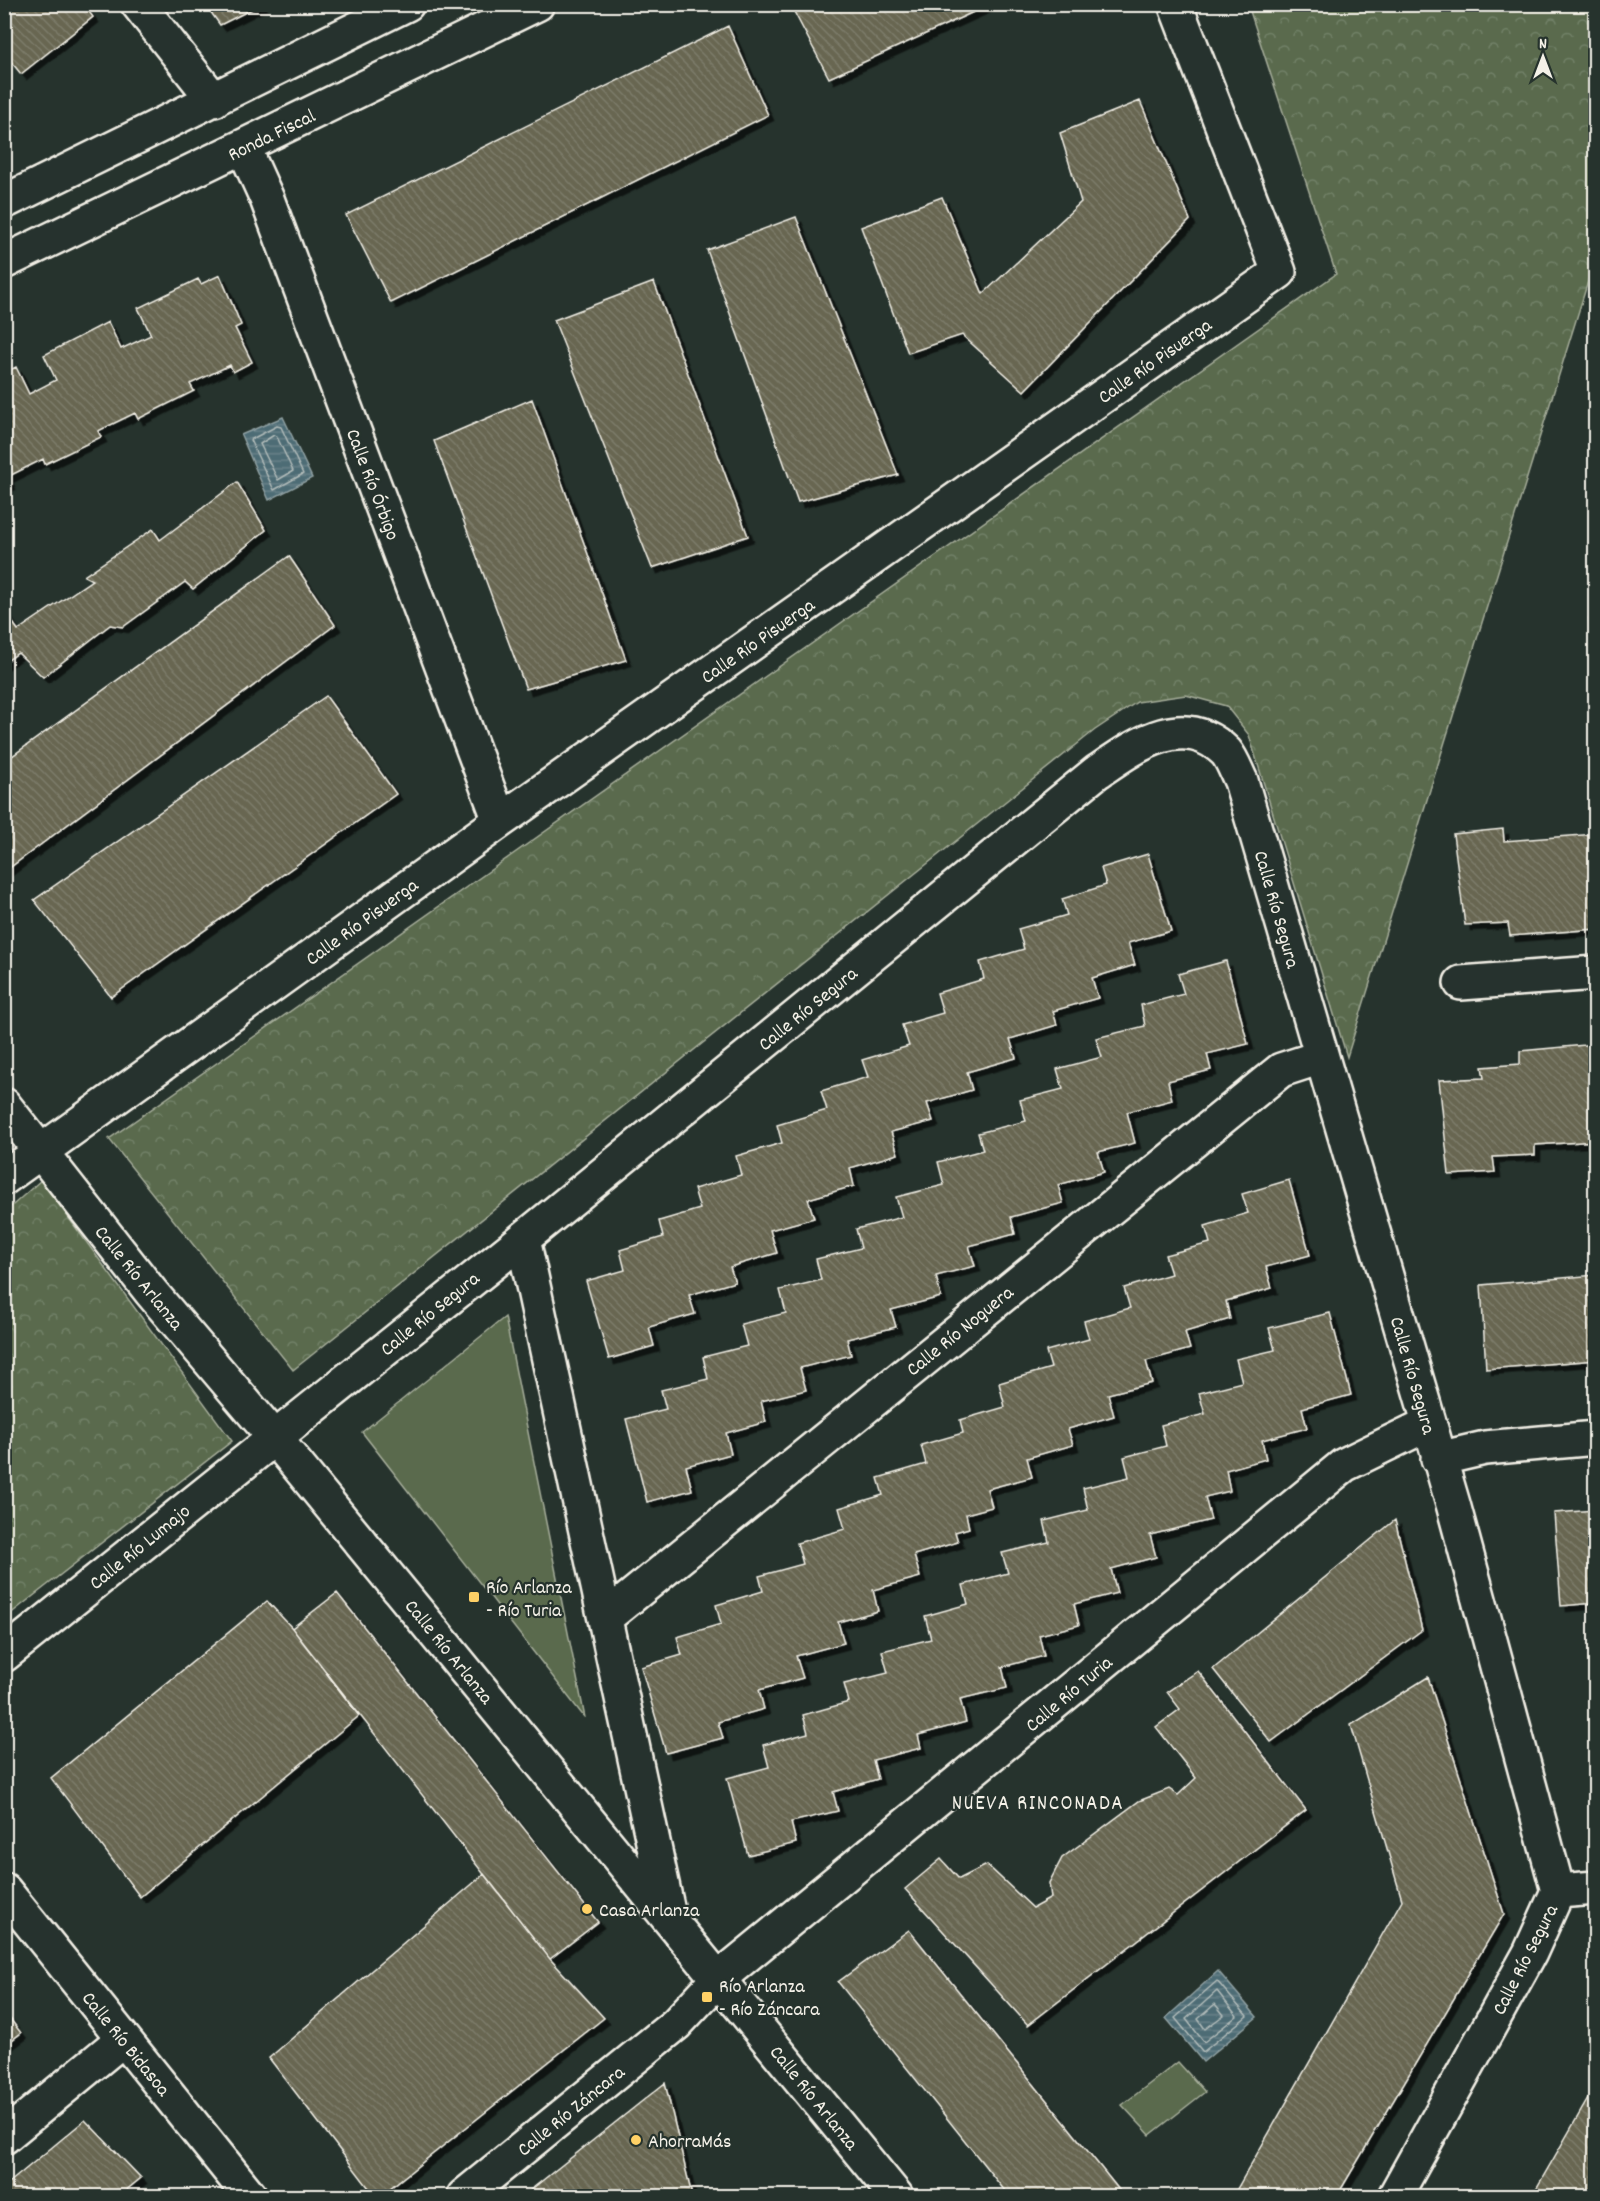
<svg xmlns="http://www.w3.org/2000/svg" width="1600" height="2201" viewBox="0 0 1600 2201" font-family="Dekko,sans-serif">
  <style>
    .park { fill: url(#park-crowns); stroke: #a7ae9b; stroke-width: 1.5 }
    .garden { fill: #5a6b4e; stroke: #a7ae9b; stroke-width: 1.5 }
    .water { fill: url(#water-rules); stroke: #90a1a3; stroke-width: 1.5 }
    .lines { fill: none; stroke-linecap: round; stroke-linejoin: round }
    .shore { stroke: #b2bcba; stroke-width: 1.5 }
    .building { fill: url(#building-back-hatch); stroke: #f4f1e8; stroke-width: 1.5; filter: url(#shadow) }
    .minor-casing { stroke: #f4f1e8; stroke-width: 38 }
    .minor { stroke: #26332d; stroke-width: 33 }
    .poi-dot { fill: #ffd166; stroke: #26332d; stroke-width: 2 }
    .labels { text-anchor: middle; stroke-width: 4.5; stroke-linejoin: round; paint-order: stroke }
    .street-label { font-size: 20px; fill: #f4f1e8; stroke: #26332d }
    .poi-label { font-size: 20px; fill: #f4f1e8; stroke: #26332d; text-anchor: start }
    .neighbourhood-label { font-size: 21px; letter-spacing: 1.5px; fill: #f4f1e8; stroke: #26332d }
  </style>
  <defs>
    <pattern id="park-crowns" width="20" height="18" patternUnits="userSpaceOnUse" patternTransform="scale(1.5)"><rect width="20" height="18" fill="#5a6b4e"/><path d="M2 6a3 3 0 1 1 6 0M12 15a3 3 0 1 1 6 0" fill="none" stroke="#728168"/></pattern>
    <pattern id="water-rules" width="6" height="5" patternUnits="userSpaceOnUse" patternTransform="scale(1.5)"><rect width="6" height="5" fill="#4e6c75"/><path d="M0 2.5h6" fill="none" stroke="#688189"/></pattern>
    <pattern id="building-back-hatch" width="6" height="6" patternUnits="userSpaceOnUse" patternTransform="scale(1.5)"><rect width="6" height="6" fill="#676651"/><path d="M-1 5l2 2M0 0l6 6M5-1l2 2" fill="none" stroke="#7d7c6a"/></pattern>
    <filter id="shadow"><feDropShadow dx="5.5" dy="5.5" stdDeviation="0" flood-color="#0009"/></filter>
  </defs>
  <rect width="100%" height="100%" fill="#26332d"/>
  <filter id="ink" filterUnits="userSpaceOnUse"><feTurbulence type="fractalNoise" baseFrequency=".0167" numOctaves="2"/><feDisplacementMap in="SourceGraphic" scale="12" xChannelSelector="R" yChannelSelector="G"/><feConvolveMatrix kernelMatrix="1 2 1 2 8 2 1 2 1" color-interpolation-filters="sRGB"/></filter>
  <g filter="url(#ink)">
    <path class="park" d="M 1248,5 L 1595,5 L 1595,259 L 1347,1057 L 1249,735 L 1226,706 L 1186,695 L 1137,702 L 1095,730 L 293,1370 L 109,1139 L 1336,274 Z
      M 41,1180 L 232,1441 L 5,1618 L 5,1212 Z"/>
    <path class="garden" d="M 505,1317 L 585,1718 L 362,1432 Z
      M 1178,2062 L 1205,2092 L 1150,2135 L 1122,2105 Z"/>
    <path class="water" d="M 283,417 L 312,478 L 269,500 L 241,435 Z
      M 1218,1971 L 1257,2017 L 1203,2062 L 1166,2018 Z"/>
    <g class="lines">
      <path class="shore" d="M 277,426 L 281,427 L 303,474 L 274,490 L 250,440 Z
        M 274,435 L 277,437 L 293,471 L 278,480 L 260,444 Z
        M 1217,1981 L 1247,2016 L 1203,2052 L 1175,2018 Z
        M 1217,1991 L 1237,2016 L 1204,2042 L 1186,2019 Z
        M 1215,2004 L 1224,2015 L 1205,2029 L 1198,2019 Z"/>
    </g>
    <path class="building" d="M 4,4 L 83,4 L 93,17 L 21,74 L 4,53 Z
      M 205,4 L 262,4 L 220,25 Z
      M 790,4 L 991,4 L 829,78 Z
      M 728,26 L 768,115 L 391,303 L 346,215 Z
      M 1140,101 L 1190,220 L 1024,391 L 962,335 L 908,353 L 861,227 L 942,197 L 983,294 L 1081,202 L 1060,133 Z
      M 796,217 L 898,475 L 798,502 L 707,250 Z
      M 220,275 L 241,325 L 235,328 L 252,362 L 233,372 L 230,365 L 190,384 L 194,391 L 138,419 L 135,413 L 98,431 L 101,437 L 45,464 L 43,459 L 7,477 L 10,484 L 4,487 L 4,373 L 16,367 L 29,394 L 56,380 L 44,355 L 108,322 L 121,349 L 151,335 L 138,308 L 198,279 L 201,284 Z
      M 654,282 L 748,536 L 652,568 L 554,320 Z
      M 532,399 L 626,660 L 526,689 L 434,441 Z
      M 237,482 L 266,530 L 193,589 L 185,582 L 123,627 L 110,625 L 43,677 L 18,653 L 4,663 L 4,610 L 18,630 L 92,580 L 84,576 L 153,529 L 160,540 Z
      M 1596,531 L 1596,589 L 1590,532 Z
      M 289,556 L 335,625 L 4,872 L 4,762 Z
      M 1589,619 L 1596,619 L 1596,685 Z
      M 326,696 L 396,794 L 111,997 L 34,900 Z
      M 1503,829 L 1504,841 L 1596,834 L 1596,929 L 1510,936 L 1508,923 L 1465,925 L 1453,834 Z
      M 1148,854 L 1171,931 L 1128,943 L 1135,965 L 1092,978 L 1098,998 L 1053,1011 L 1057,1025 L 1010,1039 L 1016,1058 L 967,1072 L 972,1090 L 927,1103 L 933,1121 L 891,1132 L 898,1154 L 850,1168 L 854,1186 L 808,1199 L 814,1218 L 770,1230 L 777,1253 L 730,1267 L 735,1282 L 689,1295 L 695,1314 L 649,1327 L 654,1346 L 609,1359 L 586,1281 L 625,1270 L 620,1250 L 663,1237 L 659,1221 L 700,1209 L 694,1189 L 741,1175 L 736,1156 L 782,1143 L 777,1125 L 827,1110 L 821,1091 L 868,1077 L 862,1060 L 909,1046 L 902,1025 L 943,1013 L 937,993 L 984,979 L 980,962 L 1024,949 L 1018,929 L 1067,915 L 1062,899 L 1106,885 L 1101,868 Z
      M 1226,961 L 1248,1044 L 1207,1054 L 1211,1070 L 1168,1081 L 1172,1100 L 1127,1112 L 1135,1143 L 1098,1152 L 1104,1172 L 1058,1185 L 1063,1203 L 1011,1217 L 1015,1234 L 969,1246 L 975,1266 L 936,1276 L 941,1297 L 891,1310 L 896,1327 L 847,1339 L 851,1355 L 800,1368 L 806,1390 L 761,1401 L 766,1422 L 726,1433 L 731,1454 L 686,1466 L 692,1490 L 647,1502 L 626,1419 L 666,1409 L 661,1390 L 708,1379 L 703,1357 L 747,1346 L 741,1324 L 786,1313 L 780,1290 L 821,1280 L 816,1259 L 861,1248 L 856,1229 L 902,1217 L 896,1197 L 944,1185 L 938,1162 L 983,1150 L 978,1133 L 1026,1121 L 1020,1100 L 1063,1089 L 1057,1069 L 1102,1057 L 1096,1038 L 1145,1026 L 1141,1005 L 1184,994 L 1178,974 Z
      M 1596,1044 L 1596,1141 L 1535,1145 L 1535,1155 L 1493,1157 L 1495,1172 L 1449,1175 L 1439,1080 L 1484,1078 L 1482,1067 L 1520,1064 L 1520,1051 Z
      M 1289,1180 L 1310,1255 L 1266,1267 L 1272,1288 L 1226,1301 L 1230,1319 L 1185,1332 L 1190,1349 L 1146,1361 L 1152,1383 L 1108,1394 L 1114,1416 L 1068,1429 L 1073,1445 L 1027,1458 L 1032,1477 L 987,1489 L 992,1507 L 966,1514 L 969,1528 L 955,1532 L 958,1542 L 914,1555 L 920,1577 L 873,1590 L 878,1611 L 838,1622 L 844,1643 L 796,1656 L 803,1678 L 759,1690 L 764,1709 L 718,1722 L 723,1738 L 666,1753 L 641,1667 L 682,1655 L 677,1637 L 721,1624 L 716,1605 L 763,1591 L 759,1576 L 803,1564 L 797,1543 L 845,1529 L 839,1508 L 883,1495 L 878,1478 L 926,1464 L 921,1445 L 963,1433 L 960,1420 L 1005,1407 L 999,1383 L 1051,1368 L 1046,1351 L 1089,1339 L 1084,1321 L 1130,1308 L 1124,1288 L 1171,1274 L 1165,1255 L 1210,1243 L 1205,1226 L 1248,1213 L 1242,1194 Z
      M 1596,1275 L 1596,1360 L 1486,1369 L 1481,1285 Z
      M 1330,1313 L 1351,1395 L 1302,1408 L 1307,1428 L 1262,1440 L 1266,1459 L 1226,1470 L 1230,1491 L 1205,1497 L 1211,1520 L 1150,1535 L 1156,1557 L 1111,1569 L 1117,1593 L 1074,1604 L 1079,1625 L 1039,1635 L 1044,1656 L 1002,1667 L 1007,1688 L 960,1699 L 966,1722 L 918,1735 L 921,1748 L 873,1760 L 878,1779 L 833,1792 L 838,1811 L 791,1822 L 796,1843 L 748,1855 L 727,1778 L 769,1767 L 763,1745 L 808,1733 L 803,1715 L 849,1702 L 844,1684 L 888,1673 L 882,1651 L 931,1639 L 925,1616 L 968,1604 L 963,1585 L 1008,1573 L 1002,1553 L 1049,1542 L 1044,1521 L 1088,1510 L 1083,1488 L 1129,1477 L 1124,1457 L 1166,1446 L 1161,1425 L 1205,1414 L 1199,1393 L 1242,1382 L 1236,1359 L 1275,1350 L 1269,1328 Z
      M 1596,1510 L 1596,1603 L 1561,1606 L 1554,1513 Z
      M 1395,1520 L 1422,1630 L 1271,1742 L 1213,1669 Z
      M 337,1593 L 598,1922 L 550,1959 L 292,1628 Z
      M 267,1601 L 292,1628 L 359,1716 L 140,1897 L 51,1778 Z
      M 1198,1671 L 1306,1810 L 1028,2025 L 905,1889 L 941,1859 L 959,1879 L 987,1865 L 1033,1908 L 1051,1898 L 1049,1883 L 1062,1858 L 1139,1801 L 1169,1789 L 1178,1795 L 1196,1778 L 1156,1727 L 1180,1709 L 1167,1692 Z
      M 1428,1677 L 1504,1914 L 1337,2196 L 1233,2196 L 1402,1900 L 1351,1725 Z
      M 484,1874 L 550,1959 L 604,2018 L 380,2196 L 375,2196 L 269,2058 Z
      M 909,1930 L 1124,2196 L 1009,2196 L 838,1982 Z
      M 4,2011 L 21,2033 L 4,2046 Z
      M 665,2083 L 692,2196 L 523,2196 Z
      M 1596,2085 L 1596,2196 L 1532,2196 Z
      M 85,2120 L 141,2178 L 119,2196 L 4,2196 L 4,2187 Z"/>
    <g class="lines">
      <g class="minor-casing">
        <path id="minor" d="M 138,4 L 214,100
          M 244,148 L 267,199 L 500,821
          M 4,202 L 407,4
          M 4,262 L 537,4
          M 1461,983 L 1596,973
          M 4,1105 L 151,1292 L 274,1437 L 896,2196
          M 4,1178 L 500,821 L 1279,272 L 1175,4
          M 523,1239 L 669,1916
          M 1438,1459 L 1485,1448 L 1596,1438
          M 605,1618 L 1281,1070 L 1321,1057
          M 4,1655 L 523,1239 L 1097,772 C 1135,746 1183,710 1226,752 C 1232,759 1237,773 1241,781 L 1453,1504 L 1558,1891 L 1530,1953 L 1395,2196
          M 4,1890 L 250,2196
          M 1558,1891 L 1596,1888
          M 4,2137 L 123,2039
          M 464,2196 L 676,2024 L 718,1979 L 1344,1465 L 1428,1424"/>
      </g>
      <use href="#minor" class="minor"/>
    </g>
  </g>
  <g class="poi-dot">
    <rect x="468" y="1591" width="12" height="12" rx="3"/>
    <circle cx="587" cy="1909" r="6"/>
    <rect x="701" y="1991" width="12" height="12" rx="3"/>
    <circle cx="636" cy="2140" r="6"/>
  </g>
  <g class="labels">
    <g class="street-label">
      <text transform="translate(271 134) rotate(-26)" y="7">Ronda Fiscal</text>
      <text transform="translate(1154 360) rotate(-35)" y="7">Calle Río Pisuerga</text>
      <text transform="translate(374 484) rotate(69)" y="7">Calle Río Órbigo</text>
      <text transform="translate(757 640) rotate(-35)" y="7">Calle Río Pisuerga</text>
      <text transform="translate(1278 909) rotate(74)" y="7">Calle Río Segura</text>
      <text transform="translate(361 921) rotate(-36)" y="7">Calle Río Pisuerga</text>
      <text transform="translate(807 1008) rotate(-39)" y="7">Calle Río Segura</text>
      <text transform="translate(140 1277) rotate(51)" y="7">Calle Río Arlanza</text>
      <text transform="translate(429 1313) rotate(-39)" y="7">Calle Río Segura</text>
      <text transform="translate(959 1330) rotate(-39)" y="7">Calle Río Noguera</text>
      <text transform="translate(1414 1375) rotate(74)" y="7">Calle Río Segura</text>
      <text transform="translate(139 1546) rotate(-39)" y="7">Calle Río Lumajo</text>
      <text transform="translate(450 1651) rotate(51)" y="7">Calle Río Arlanza</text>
      <text transform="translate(1068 1693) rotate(-40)" y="7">Calle Río Turia</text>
      <text transform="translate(1524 1959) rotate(-63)" y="7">Calle Río Segura</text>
      <text transform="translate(127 2043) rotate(51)" y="7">Calle Río Bidasoa</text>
      <text transform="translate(815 2097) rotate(51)" y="7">Calle Río Arlanza</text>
      <text transform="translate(570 2110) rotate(-39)" y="7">Calle Río Záncara</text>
    </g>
    <g class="poi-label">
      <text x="486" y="1593">Río Arlanza<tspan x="486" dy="23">- Río Turia</tspan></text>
      <text x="599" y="1916">Casa Arlanza</text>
      <text x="719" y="1992">Río Arlanza<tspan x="719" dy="23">- Río Záncara</tspan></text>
      <text x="648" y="2147">AhorraMás</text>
    </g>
    <g class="neighbourhood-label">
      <text x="1038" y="1809">NUEVA RINCONADA</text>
    </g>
  </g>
  <rect width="1600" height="2201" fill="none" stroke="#26332d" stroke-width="24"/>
  <rect x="12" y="12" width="1576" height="2177" fill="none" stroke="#f4f1e8" stroke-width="2" filter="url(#ink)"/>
  <g transform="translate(1543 57)" stroke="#26332d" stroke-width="4.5" paint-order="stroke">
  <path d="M0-4.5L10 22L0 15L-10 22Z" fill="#f4f1e8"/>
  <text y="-9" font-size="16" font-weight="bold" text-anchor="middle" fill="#f4f1e8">N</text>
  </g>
</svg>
